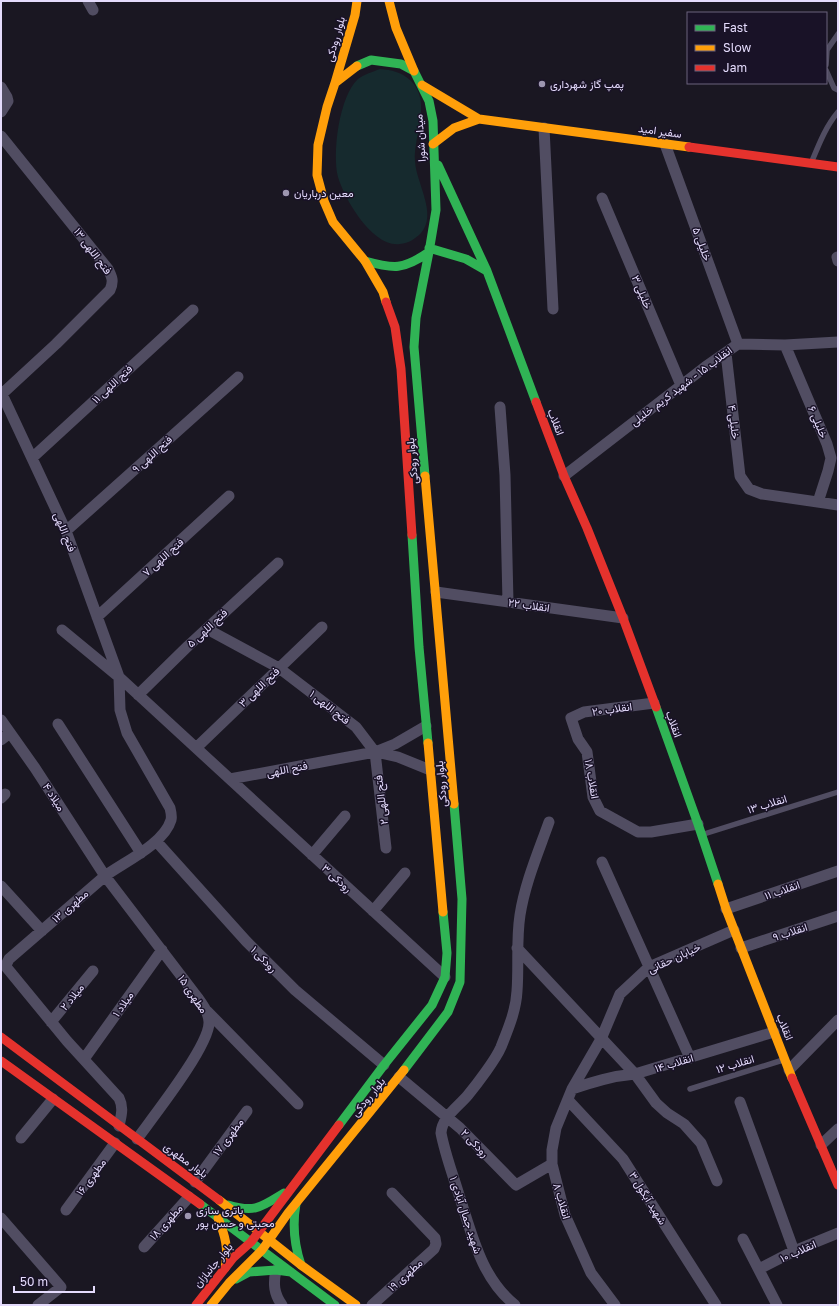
<svg xmlns="http://www.w3.org/2000/svg" width="839" height="1306" viewBox="0 0 839 1306" font-family="'Golos Text',Vazirmatn,sans-serif">
  <style>
    .green { fill: #162a2e }
    .lines { fill: none; stroke-linecap: round; stroke-linejoin: round }
    .lane { stroke: #514d62; stroke-width: 5.5 }
    .street { stroke: #514d62; stroke-width: 11 }
    .fast { stroke: #30b455; stroke-width: 9 }
    .slow { stroke: #ff9f0a; stroke-width: 9 }
    .jam { stroke: #e5322d; stroke-width: 9 }
    .poi-dot { fill: #9d96b0; stroke: #191227; stroke-width: 1.5 }
    .labels { text-anchor: middle; stroke-width: 3; stroke-linejoin: round; paint-order: stroke }
    .street-label { font-size: 11px; fill: #e4dbfc; stroke: #191227 }
    .poi-label { font-size: 11px; fill: #e4dbfc; stroke: #191227; text-anchor: start }
  </style>
  <rect width="100%" height="100%" fill="#1a1722"/>
  <path class="green" d="M 380,69 C 392,70 401,72 410,80 C 433,101 413,136 415,161 C 416,183 438,214 421,233 C 415,239 409,243 400,244 C 373,248 345,200 338,177 C 332,154 339,96 358,79 C 365,74 372,72 380,69 Z"/>
  <g class="lines">
    <path class="lane" d="M 826,65 L 827,50 L 838,34
      M 826,70 L 834,88 L 838,90
      M 812,161 C 819,144 826,126 838,112
      M 704,834 L 838,792
      M 690,1089 L 783,1060"/>
    <path class="street" d="M 88,1 L 93,10
      M 1,87 L 7,97 L 8,101 L 1,112
      M 544,128 L 553,309
      M 1,136 L 108,269 C 112,277 114,281 110,290 L 56,344 L 2,394
      M 665,144 L 738,344
      M 602,198 L 681,385
      M 837,257 L 838,261
      M 785,345 L 827,444 L 831,458 L 828,471 L 818,502
      M 726,353 L 740,476 L 749,489 L 762,494 L 838,505
      M 1,392 L 66,531 L 119,677 L 120,710 L 127,733 L 170,808 C 171,812 172,816 171,820 C 164,844 124,862 105,876 L 9,959 L 6,965 L 7,968 L 67,1041 L 119,1098 C 124,1108 121,1116 119,1126
      M 500,407 L 505,475 L 508,602
      M 32,458 L 193,310
      M 564,476 L 705,367 L 738,344 L 785,345 L 838,342
      M 66,531 L 238,377
      M 436,592 L 623,618
      M 97,617 L 229,496
      M 207,629 L 279,668 L 356,727 L 375,752
      M 62,630 L 119,677 L 445,977
      M 138,695 L 188,646 L 278,563
      M 654,703 L 584,712 L 571,718 L 578,739 L 587,752 L 593,797 L 600,811 L 638,832 L 651,832 L 698,824
      M 1,720 L 35,768 L 105,876 L 198,998 C 203,1005 209,1013 209,1022 C 210,1045 153,1117 137,1139
      M 58,724 L 141,853
      M 1,740 L 10,733
      M 196,748 L 322,627
      M 375,752 L 386,848
      M 376,752 L 398,757 L 430,770
      M 230,779 L 375,752 L 395,744 L 426,726
      M 1,798 L 5,794
      M 156,841 L 246,941 L 295,990 L 384,1065
      M 312,855 L 345,816
      M 602,862 L 690,1058
      M 1,886 L 42,931
      M 726,909 L 838,871
      M 373,911 L 405,873
      M 517,948 L 635,1074 L 656,1103 L 667,1113 L 684,1124 L 692,1133 L 701,1143 L 717,1181
      M 741,948 L 838,916
      M 207,1011 L 298,1104
      M 51,1022 L 93,971
      M 84,1059 L 162,950
      M 789,1070 L 838,1020
      M 399,1077 L 460,1128 L 516,1185 L 552,1164
      M 572,1089 C 593,1082 612,1076 635,1074 L 774,1032
      M 568,1100 L 623,1159 L 716,1305
      M 740,1102 L 794,1251
      M 21,1138 L 53,1099
      M 821,1145 L 838,1129
      M 195,1182 L 247,1111
      M 66,1210 L 115,1143
      M 1,1218 L 61,1287 L 38,1305
      M 743,1239 L 777,1305
      M 144,1247 L 189,1197
      M 759,1269 L 794,1251 L 838,1233
      M 276,1270 C 273,1284 274,1294 282,1305
      M 372,1305 L 434,1249 L 436,1244 L 435,1238 L 392,1193
      M 515,1305 C 481,1278 472,1234 459,1195 C 453,1175 445,1154 441,1133 C 442,1117 458,1107 468,1095 C 477,1084 496,1059 501,1047 C 508,1029 516,1011 517,991 C 519,966 516,941 520,915 C 525,883 538,853 549,822
      M 615,1305 L 591,1273 L 565,1215 L 552,1164 L 552,1150 L 556,1128 L 572,1089 L 601,1039 L 620,994 L 649,967 L 734,930"/>
    <path class="fast" d="M 357,66 L 371,60 L 401,64 L 414,71 L 429,101 L 433,121 L 436,210 L 429,252 C 403,270 394,269 365,261
      M 438,165 L 487,271 L 536,402
      M 429,248 L 466,259 L 487,271
      M 425,476 L 414,347 L 416,318 L 429,252
      M 412,535 L 419,647 L 428,743
      M 656,707 L 698,824 L 718,884
      M 404,1070 L 448,1012 L 460,982 L 462,899 L 454,804
      M 339,1125 L 384,1065 L 432,1005 L 445,977 L 447,953 L 443,912
      M 200,1204 L 335,1305
      M 296,1204 C 292,1226 294,1244 301,1265
      M 228,1205 C 256,1213 261,1207 284,1193
      M 236,1279 L 249,1272 L 276,1270 L 291,1272"/>
    <path class="slow" d="M 389,1 L 396,28 L 414,71
      M 357,66 L 335,83 L 327,107 L 318,145 L 317,175 L 324,201 L 333,222 L 365,261 L 383,292 L 386,302
      M 335,83 L 355,15 L 357,1
      M 422,85 L 479,119 L 454,128 L 433,144
      M 479,119 L 689,147
      M 425,476 L 454,804
      M 428,743 L 443,912
      M 718,884 L 726,909 L 792,1078
      M 219,1200 L 301,1265 L 356,1305
      M 218,1218 C 225,1235 229,1249 225,1268
      M 211,1305 L 229,1283 L 262,1250 L 288,1213 L 404,1070"/>
    <path class="jam" d="M 689,147 L 838,167
      M 386,302 L 395,327 L 401,369 L 412,535
      M 536,402 L 564,476 L 587,528 L 623,618 L 656,707
      M 1,1037 L 219,1200
      M 1,1061 L 200,1204
      M 792,1078 L 838,1185
      M 196,1305 L 233,1258 L 251,1242 L 339,1125"/>
  </g>
  <g class="poi-dot">
    <circle cx="542" cy="84" r="4"/>
    <circle cx="286" cy="193" r="4"/>
    <circle cx="188" cy="1216" r="4"/>
  </g>
  <g class="labels">
    <g class="street-label">
      <text transform="translate(335 39) rotate(-74)" y="4">بلوار رودکی</text>
      <text transform="translate(660 131) rotate(8)" y="4">سفیر امید</text>
      <text transform="translate(420 138) rotate(-94)" y="4">میدان شورا</text>
      <text transform="translate(702 244) rotate(70)" y="4">خلیلی ۵</text>
      <text transform="translate(93 251) rotate(53)" y="4">فتح اللهی ۱۳</text>
      <text transform="translate(642 292) rotate(67)" y="4">خلیلی ۳</text>
      <text transform="translate(112 384) rotate(-43)" y="4">فتح اللهی ۱۱</text>
      <text transform="translate(681 386) rotate(-37)" y="4">انقلاب ۱۵ - شهید کریم خلیلی</text>
      <text transform="translate(556 422) rotate(69)" y="4">انقلاب</text>
      <text transform="translate(734 422) rotate(83)" y="4">خلیلی ۴</text>
      <text transform="translate(818 422) rotate(67)" y="4">خلیلی ۶</text>
      <text transform="translate(152 454) rotate(-42)" y="4">فتح اللهی ۹</text>
      <text transform="translate(412 461) rotate(-95)" y="4">بلوار رودکی</text>
      <text transform="translate(65 532) rotate(68)" y="4">فتح اللهی</text>
      <text transform="translate(163 557) rotate(-42)" y="4">فتح اللهی ۷</text>
      <text transform="translate(529 605) rotate(8)" y="4">انقلاب ۲۲</text>
      <text transform="translate(207 628) rotate(-43)" y="4">فتح اللهی ۵</text>
      <text transform="translate(259 687) rotate(-44)" y="4">فتح اللهی ۳</text>
      <text transform="translate(330 707) rotate(38)" y="4">فتح اللهی ۱</text>
      <text transform="translate(612 709) rotate(-8)" y="4">انقلاب ۲۰</text>
      <text transform="translate(674 724) rotate(70)" y="4">انقلاب</text>
      <text transform="translate(287 769) rotate(-11)" y="4">فتح اللهی</text>
      <text transform="translate(592 779) rotate(80)" y="4">انقلاب ۱۸</text>
      <text transform="translate(441 784) rotate(-95)" y="4">بلوار رودکی</text>
      <text transform="translate(54 797) rotate(57)" y="4">میلاد ۴</text>
      <text transform="translate(381 800) rotate(-97)" y="4">فتح اللهی ۲</text>
      <text transform="translate(767 804) rotate(-17)" y="4">انقلاب ۱۳</text>
      <text transform="translate(337 878) rotate(42)" y="4">رودکی ۳</text>
      <text transform="translate(782 890) rotate(-19)" y="4">انقلاب ۱۱</text>
      <text transform="translate(70 906) rotate(-41)" y="4">مطهری ۱۳</text>
      <text transform="translate(790 932) rotate(-18)" y="4">انقلاب ۹</text>
      <text transform="translate(674 958) rotate(-25)" y="4">خیابان حقانی</text>
      <text transform="translate(264 959) rotate(45)" y="4">رودکی ۱</text>
      <text transform="translate(193 994) rotate(56)" y="4">مطهری ۱۵</text>
      <text transform="translate(72 997) rotate(-51)" y="4">میلاد ۲</text>
      <text transform="translate(123 1004) rotate(-55)" y="4">میلاد ۱</text>
      <text transform="translate(785 1027) rotate(68)" y="4">انقلاب</text>
      <text transform="translate(674 1063) rotate(-17)" y="4">انقلاب ۱۴</text>
      <text transform="translate(735 1064) rotate(-17)" y="4">انقلاب ۱۲</text>
      <text transform="translate(368 1097) rotate(-51)" y="4">بلوار رودکی</text>
      <text transform="translate(228 1137) rotate(-53)" y="4">مطهری ۱۷</text>
      <text transform="translate(475 1143) rotate(46)" y="4">رودکی ۲</text>
      <text transform="translate(186 1160) rotate(36)" y="4">بلوار مطهری</text>
      <text transform="translate(91 1177) rotate(-54)" y="4">مطهری ۱۶</text>
      <text transform="translate(648 1198) rotate(58)" y="4">شهید آبگول ۳</text>
      <text transform="translate(562 1201) rotate(74)" y="4">انقلاب ۸</text>
      <text transform="translate(466 1215) rotate(72)" y="4">شهید جمال آبادی ۱</text>
      <text transform="translate(166 1222) rotate(-48)" y="4">مطهری ۱۸</text>
      <text transform="translate(798 1251) rotate(-24)" y="4">انقلاب ۱۰</text>
      <text transform="translate(213 1265) rotate(-50)" y="4">بلوار جانبازان</text>
      <text transform="translate(405 1275) rotate(-42)" y="4">مطهری ۱۹</text>
    </g>
    <g class="poi-label">
      <text x="550" y="88">پمپ گاز شهرداری</text>
      <text x="294" y="197">معین درباریان</text>
      <text x="196" y="1214">باتری سازی<tspan x="196" dy="13">محبتی و حسن پور</tspan></text>
    </g>
  </g>
  <rect width="839" height="1306" fill="none" stroke="#e4dbfc" stroke-width="4"/>
  <rect x="687" y="12" width="140" height="72" fill="#191227" stroke="#6a627c"/>
  <rect x="695" y="25" width="20" height="6" fill="#30b455" stroke="#6a627c"/>
  <text x="723" y="32" font-size="12" fill="#e4dbfc">Fast</text>
  <rect x="695" y="45" width="20" height="6" fill="#ff9f0a" stroke="#6a627c"/>
  <text x="723" y="52" font-size="12" fill="#e4dbfc">Slow</text>
  <rect x="695" y="65" width="20" height="6" fill="#e5322d" stroke="#6a627c"/>
  <text x="723" y="72" font-size="12" fill="#e4dbfc">Jam</text>
  <path d="M14 1286v6h80v-6" fill="none" stroke="#e4dbfc" stroke-width="2"/>
  <text x="20" y="1286" font-size="12" fill="#e4dbfc" stroke="#191227" stroke-width="3" paint-order="stroke">50 m</text>
</svg>
